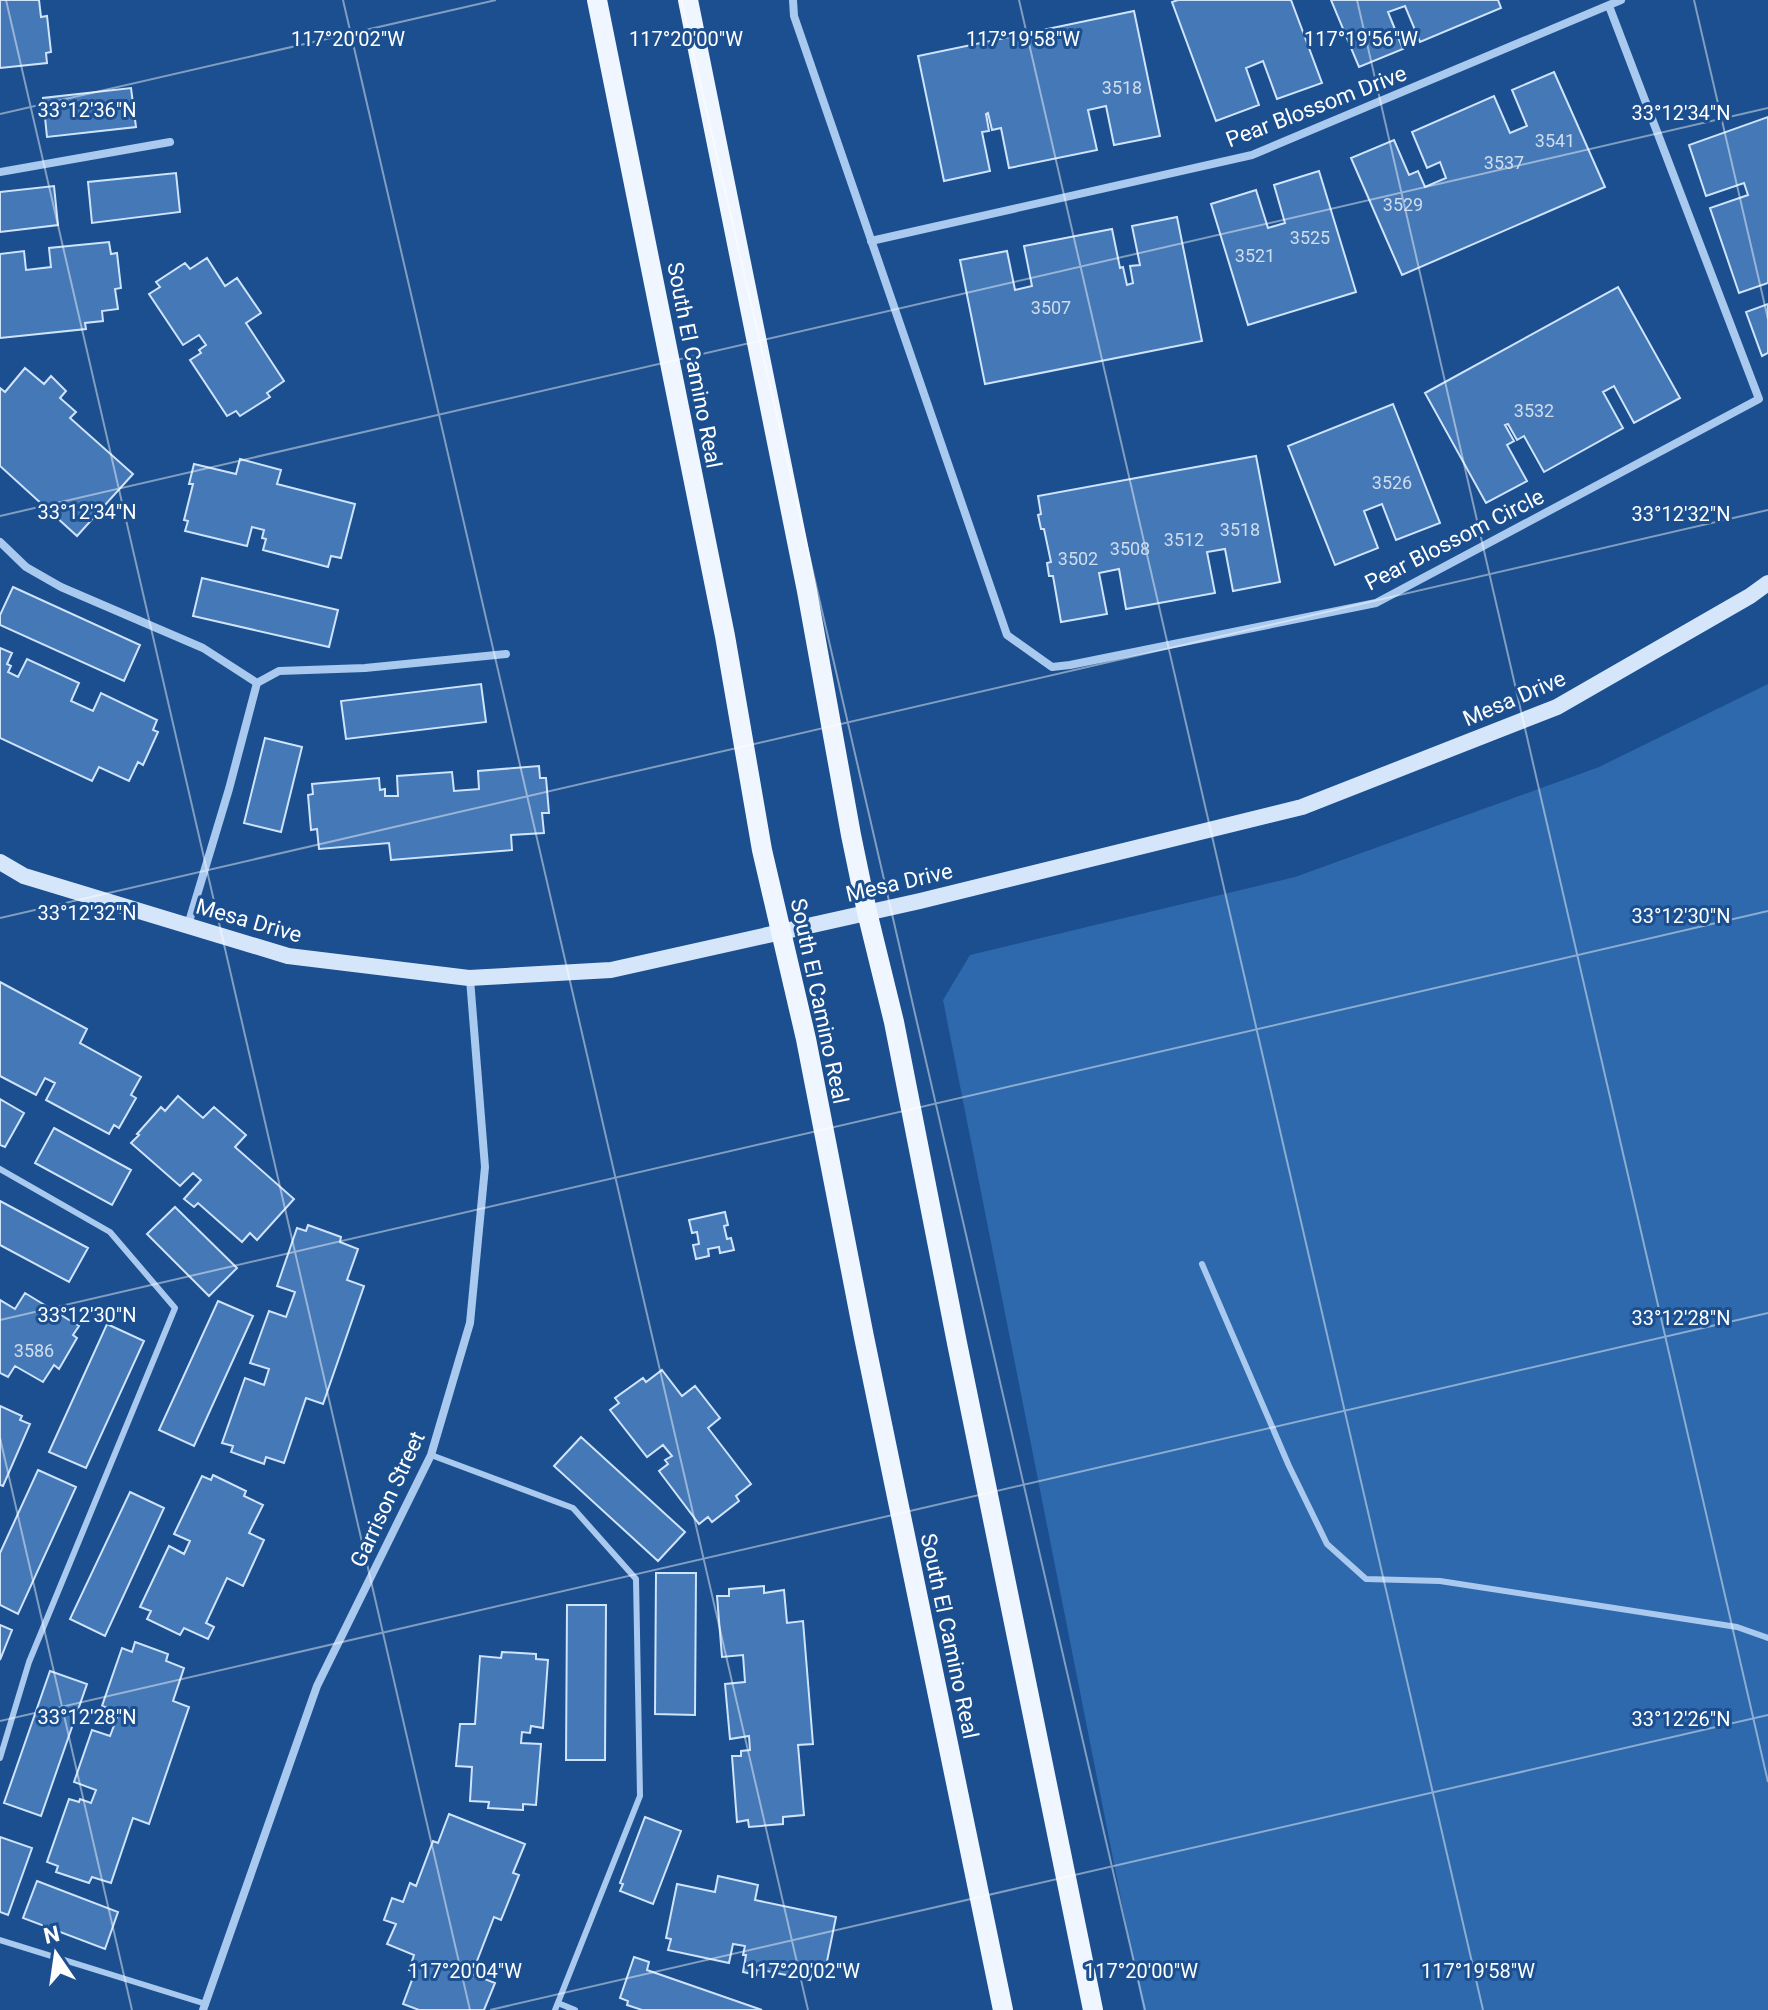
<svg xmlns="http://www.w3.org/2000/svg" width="1768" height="2010" viewBox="0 0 1768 2010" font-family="Roboto,sans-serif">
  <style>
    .green { fill: #2e69ad }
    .building { fill: #4478b7; stroke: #cfe3fa; stroke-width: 2 }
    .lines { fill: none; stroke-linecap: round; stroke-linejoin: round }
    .service { stroke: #a9c9ee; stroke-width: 6 }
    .minor { stroke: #a9c9ee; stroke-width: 8 }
    .secondary { stroke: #d6e6fa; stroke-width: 16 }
    .primary { stroke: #f0f6ff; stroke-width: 20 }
    .ticks { fill: none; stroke: #fff; stroke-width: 2; stroke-opacity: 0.45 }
    .labels { text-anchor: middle; stroke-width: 6; stroke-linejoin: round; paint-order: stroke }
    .number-label { font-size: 18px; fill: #d0dded }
    .street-label { font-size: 22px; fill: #fff; stroke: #1b4f8f }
    .ticks-label { font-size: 20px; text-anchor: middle; fill: #fff; stroke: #1b4f8f; stroke-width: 6; stroke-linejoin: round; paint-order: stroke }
  </style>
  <rect width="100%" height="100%" fill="#1b4f8f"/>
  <path class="green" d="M 1768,684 L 1768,2010 L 1143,2010 L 943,1000 L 970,955 L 1295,877 L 1599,767 Z"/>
  <path class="building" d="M 0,0 L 39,0 L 41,17 L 47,16 L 51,52 L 46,53 L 47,63 L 0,68 Z
    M 1178,0 L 1291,0 L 1322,83 L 1277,99 L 1263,61 L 1246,68 L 1259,105 L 1216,121 L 1172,2 Z
    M 1331,0 L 1498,0 L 1501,8 L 1420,42 L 1405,6 L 1388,12 L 1403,49 L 1359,67 Z
    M 1134,11 L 1160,136 L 1114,145 L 1106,106 L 1088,110 L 1097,150 L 1009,168 L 1001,128 L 992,130 L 988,113 L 986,114 L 989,131 L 982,132 L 990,171 L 944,181 L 918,56 Z
    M 1554,72 L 1605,187 L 1402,275 L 1351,158 L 1394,140 L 1409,175 L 1418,171 L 1425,187 L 1446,178 L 1440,162 L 1427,168 L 1412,132 L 1494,96 L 1510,133 L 1527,126 L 1512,90 Z
    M 131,88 L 136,127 L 47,137 L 43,98 Z
    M 1768,117 L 1768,283 L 1739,293 L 1710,208 L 1748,195 L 1744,183 L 1706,196 L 1689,145 Z
    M 1319,171 L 1356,292 L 1248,325 L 1211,204 L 1256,190 L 1268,228 L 1285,223 L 1274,185 Z
    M 176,173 L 180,212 L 92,223 L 88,182 Z
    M 54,186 L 58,225 L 0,232 L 0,192 Z
    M 1177,217 L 1202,341 L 985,384 L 960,260 L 1007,251 L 1015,290 L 1032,286 L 1024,246 L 1112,229 L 1120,268 L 1123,267 L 1127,285 L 1133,283 L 1130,266 L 1140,265 L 1132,226 Z
    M 109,242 L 111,254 L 117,253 L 121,288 L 115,289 L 118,309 L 102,311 L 103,321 L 85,323 L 86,329 L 0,338 L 0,254 L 24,251 L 26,270 L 51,267 L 49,248 Z
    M 207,258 L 225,286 L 237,278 L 261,313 L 246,323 L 284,381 L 267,393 L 270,397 L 240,416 L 236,411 L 227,416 L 190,360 L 201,353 L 199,350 L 206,345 L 199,335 L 183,345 L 149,294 L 160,287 L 156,282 L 185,263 L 190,269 Z
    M 1618,287 L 1680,398 L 1634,423 L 1614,386 L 1603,392 L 1623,428 L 1544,472 L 1524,436 L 1517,440 L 1508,424 L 1505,425 L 1514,441 L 1507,445 L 1527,481 L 1486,503 L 1425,393 Z
    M 1768,304 L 1768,353 L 1762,356 L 1746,312 Z
    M 25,368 L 44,384 L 51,376 L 66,391 L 60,398 L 76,412 L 70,418 L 133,474 L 77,536 L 0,466 L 0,388 L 5,392 Z
    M 1393,404 L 1440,523 L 1396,540 L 1382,504 L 1364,511 L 1378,548 L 1335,565 L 1288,446 Z
    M 1256,456 L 1280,582 L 1233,591 L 1225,549 L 1207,552 L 1215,593 L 1126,609 L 1119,569 L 1099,573 L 1107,614 L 1061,622 L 1053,576 L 1049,576 L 1047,563 L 1051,562 L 1044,529 L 1041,529 L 1038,515 L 1041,514 L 1038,496 Z
    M 240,459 L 281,470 L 277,484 L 355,504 L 341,558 L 331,556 L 328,567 L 263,550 L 266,539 L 262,538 L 264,530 L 252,527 L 247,546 L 185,531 L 188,521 L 184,520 L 193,484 L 189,484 L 194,464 L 236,474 Z
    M 202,578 L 338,610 L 329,647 L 193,616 Z
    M 13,587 L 140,645 L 124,681 L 0,625 L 0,615 Z
    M 0,648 L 12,653 L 7,664 L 11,666 L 8,672 L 18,677 L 27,659 L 79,683 L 71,701 L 93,711 L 101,693 L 157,720 L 153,730 L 158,732 L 143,765 L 138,762 L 129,781 L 99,767 L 92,781 L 0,738 Z
    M 481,684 L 486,722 L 346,739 L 341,701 Z
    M 265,738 L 302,747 L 281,832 L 244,823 Z
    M 539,766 L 540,778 L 546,778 L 549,813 L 542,813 L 544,833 L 511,835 L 512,850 L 391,860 L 389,843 L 319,849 L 317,829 L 311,830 L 308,795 L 313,794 L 312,784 L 379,778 L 380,790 L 385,789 L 385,796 L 398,796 L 397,776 L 452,772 L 454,791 L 479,789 L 478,771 Z
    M 0,982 L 87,1029 L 80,1043 L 141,1077 L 131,1095 L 136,1098 L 119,1128 L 114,1125 L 109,1134 L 46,1100 L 55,1083 L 45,1078 L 36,1095 L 0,1076 Z
    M 178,1096 L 203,1118 L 214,1107 L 246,1135 L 235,1147 L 294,1199 L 257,1240 L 250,1233 L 242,1242 L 198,1203 L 194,1207 L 184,1199 L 201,1180 L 193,1173 L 180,1186 L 131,1143 L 139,1135 L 137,1134 L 161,1107 L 165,1111 Z
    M 0,1099 L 24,1113 L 5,1147 L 0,1145 Z
    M 54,1128 L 131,1170 L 112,1205 L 35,1163 Z
    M 0,1201 L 88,1248 L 69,1282 L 0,1245 Z
    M 175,1207 L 237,1268 L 209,1296 L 147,1234 Z
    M 725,1212 L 728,1225 L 724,1226 L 727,1239 L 731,1238 L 734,1250 L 720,1253 L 719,1247 L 708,1249 L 709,1256 L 696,1259 L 693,1245 L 699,1244 L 697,1232 L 692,1233 L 689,1220 Z
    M 308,1225 L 341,1237 L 340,1242 L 358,1249 L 347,1280 L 364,1286 L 323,1404 L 306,1398 L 284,1463 L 266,1457 L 264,1464 L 231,1452 L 233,1446 L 222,1443 L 245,1378 L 264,1385 L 269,1369 L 250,1363 L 269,1311 L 286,1317 L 295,1292 L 277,1286 L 297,1228 L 306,1231 Z
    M 25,1293 L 79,1326 L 73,1335 L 77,1338 L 59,1369 L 54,1365 L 43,1382 L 15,1366 L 8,1377 L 0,1373 L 0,1300 L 15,1309 Z
    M 218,1301 L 253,1316 L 194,1446 L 159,1430 Z
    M 107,1324 L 144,1341 L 86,1468 L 49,1452 Z
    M 662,1370 L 682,1396 L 695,1386 L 720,1418 L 708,1428 L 751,1484 L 736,1496 L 739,1501 L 712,1522 L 708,1517 L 699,1524 L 659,1471 L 668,1464 L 665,1460 L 672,1456 L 663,1445 L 647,1457 L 610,1410 L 619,1403 L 615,1398 L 643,1378 L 646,1382 Z
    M 0,1406 L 22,1416 L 20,1420 L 30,1424 L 3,1486 L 0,1485 Z
    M 581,1437 L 685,1532 L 658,1561 L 554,1466 Z
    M 38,1470 L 76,1487 L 18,1614 L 0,1605 L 0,1553 Z
    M 213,1475 L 246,1491 L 244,1496 L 263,1505 L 249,1533 L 264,1540 L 243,1586 L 227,1578 L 206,1623 L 214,1627 L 208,1639 L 184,1628 L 180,1635 L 147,1619 L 151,1611 L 140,1607 L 169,1546 L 184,1554 L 190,1541 L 174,1534 L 202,1476 L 211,1480 Z
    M 130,1492 L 164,1508 L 105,1636 L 70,1619 Z
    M 656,1573 L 696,1573 L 695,1715 L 655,1714 Z
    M 764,1586 L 764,1593 L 784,1590 L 787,1623 L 803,1621 L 813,1744 L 798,1745 L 804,1815 L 783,1817 L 783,1824 L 749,1827 L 748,1820 L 737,1822 L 732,1756 L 741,1756 L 741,1751 L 750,1750 L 749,1736 L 730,1739 L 725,1684 L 745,1682 L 743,1655 L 722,1657 L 717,1596 L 729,1596 L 729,1589 Z
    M 567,1605 L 606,1605 L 605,1760 L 566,1760 Z
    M 0,1625 L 12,1630 L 0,1660 Z
    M 135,1642 L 168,1654 L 166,1661 L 184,1668 L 173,1701 L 189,1707 L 149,1824 L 133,1818 L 111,1883 L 92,1877 L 89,1883 L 56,1872 L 58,1866 L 47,1862 L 69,1799 L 79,1802 L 80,1799 L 91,1803 L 96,1790 L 74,1782 L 92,1730 L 110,1736 L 119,1712 L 102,1706 L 122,1648 L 132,1652 Z
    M 502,1652 L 536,1654 L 536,1659 L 548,1660 L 543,1728 L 531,1726 L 530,1733 L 522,1732 L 521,1743 L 541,1744 L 536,1805 L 523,1804 L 523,1810 L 488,1808 L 489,1802 L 470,1801 L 472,1767 L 456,1766 L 460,1724 L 475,1724 L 480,1656 L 501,1658 Z
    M 50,1671 L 87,1684 L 41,1816 L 4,1803 Z
    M 449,1814 L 525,1844 L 513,1873 L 519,1875 L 501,1920 L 494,1917 L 472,1974 L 495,1983 L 484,2010 L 419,2010 L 403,2004 L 415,1972 L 409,1970 L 414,1955 L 387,1944 L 396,1924 L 384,1920 L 392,1898 L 403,1902 L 410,1883 L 416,1886 L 433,1841 L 438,1843 Z
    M 645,1817 L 681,1831 L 653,1904 L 620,1891 L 623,1884 L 620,1883 Z
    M 0,1837 L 32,1848 L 8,1915 L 0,1912 Z
    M 718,1876 L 758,1885 L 755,1900 L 836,1917 L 825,1971 L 813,1969 L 810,1980 L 757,1969 L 756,1975 L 743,1972 L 746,1955 L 743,1955 L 745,1946 L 733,1944 L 729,1963 L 668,1950 L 671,1939 L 666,1938 L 677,1884 L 715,1892 Z
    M 37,1881 L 118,1912 L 105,1949 L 23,1918 Z
    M 634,1957 L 649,1962 L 647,1970 L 762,2010 L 642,2010 L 627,2005 L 628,2001 L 620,1998 Z"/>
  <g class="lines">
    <path class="service" d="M 0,1169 L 110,1232 L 175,1308 L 29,1662 L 0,1758
      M 1202,1264 L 1289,1466 L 1327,1544 L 1366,1579 L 1440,1581 L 1737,1627 L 1768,1638
      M 431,1455 L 573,1508 L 636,1579 L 640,1796 L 555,2010
      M 0,1940 L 206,2004
      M 558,2003 L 575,2010"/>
    <path class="minor" d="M 793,0 L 794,16 L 1007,635 L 1052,667 L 1070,665 L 1376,603 L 1759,399 L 1609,6
      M 0,172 L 170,142
      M 871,241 L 1252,155 L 1621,0
      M 0,542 L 26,567 L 61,587 L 203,648 L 257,683
      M 188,925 L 229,789 L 257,683 L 279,671 L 365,668 L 506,654
      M 203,2010 L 317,1686 L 431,1455 L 470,1323 L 485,1167 L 470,979"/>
    <path class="secondary" d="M 0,862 L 24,876 L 288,956 L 469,978 L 611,970 L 920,901 L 1302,807 L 1557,707 L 1750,596 L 1768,583"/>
    <path class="primary" d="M 597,0 L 725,636 L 762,850 L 806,1039 L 864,1337 L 1003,2010
      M 688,0 L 807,591 L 851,835 L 867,912 L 894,1022 L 957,1343 L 1093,2010"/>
  </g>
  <path class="ticks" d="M 6,0 L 470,2010M 343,0 L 808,2010M 681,0 L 1145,2010M 1019,0 L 1483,2010M 1357,0 L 1768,1782M 1694,0 L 1768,319M 0,114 L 496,0M 0,516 L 1768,108M 0,918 L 1768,510M 0,1320 L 1768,911M 0,1438 L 132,2010M 0,1721 L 1768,1313M 490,2010 L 1768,1715"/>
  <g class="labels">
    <g class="number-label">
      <text x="1122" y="94">3518</text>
      <text x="1555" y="147">3541</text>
      <text x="1504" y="169">3537</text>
      <text x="1403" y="211">3529</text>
      <text x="1310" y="244">3525</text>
      <text x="1255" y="262">3521</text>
      <text x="1051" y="314">3507</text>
      <text x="1534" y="417">3532</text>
      <text x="1392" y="489">3526</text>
      <text x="1240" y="536">3518</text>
      <text x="1184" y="546">3512</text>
      <text x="1130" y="555">3508</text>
      <text x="1078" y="565">3502</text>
      <text x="34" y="1357">3586</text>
    </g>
    <g class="street-label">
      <text transform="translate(1316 106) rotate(-21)" y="8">Pear Blossom Drive</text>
      <text transform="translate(695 365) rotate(79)" y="8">South El Camino Real</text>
      <text transform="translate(1454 539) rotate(-27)" y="8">Pear Blossom Circle</text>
      <text transform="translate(1514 698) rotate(-23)" y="8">Mesa Drive</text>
      <text transform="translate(899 882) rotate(-13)" y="8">Mesa Drive</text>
      <text transform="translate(249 920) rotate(16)" y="8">Mesa Drive</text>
      <text transform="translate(820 1001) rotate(78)" y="8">South El Camino Real</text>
      <text transform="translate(387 1499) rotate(-65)" y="8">Garrison Street</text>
      <text transform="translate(950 1636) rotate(78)" y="8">South El Camino Real</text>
    </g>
  </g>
  <g class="ticks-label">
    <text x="348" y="46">117°20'02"W</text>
    <text x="686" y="46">117°20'00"W</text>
    <text x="1023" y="46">117°19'58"W</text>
    <text x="1361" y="46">117°19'56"W</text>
    <text x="87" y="117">33°12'36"N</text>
    <text x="1681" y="120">33°12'34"N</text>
    <text x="87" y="519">33°12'34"N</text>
    <text x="1681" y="521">33°12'32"N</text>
    <text x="87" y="920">33°12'32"N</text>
    <text x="1681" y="923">33°12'30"N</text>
    <text x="87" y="1322">33°12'30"N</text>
    <text x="1681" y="1325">33°12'28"N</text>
    <text x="87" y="1724">33°12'28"N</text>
    <text x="1681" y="1726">33°12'26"N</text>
    <text x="465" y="1978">117°20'04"W</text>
    <text x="803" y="1978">117°20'02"W</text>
    <text x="1141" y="1978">117°20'00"W</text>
    <text x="1478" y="1978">117°19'58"W</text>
  </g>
  <g transform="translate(56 1954) rotate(347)" stroke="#1b4f8f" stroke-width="6" paint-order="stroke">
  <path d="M0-6L14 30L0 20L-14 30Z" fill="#ffffff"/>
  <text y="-12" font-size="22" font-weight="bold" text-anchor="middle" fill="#ffffff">N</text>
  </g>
</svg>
